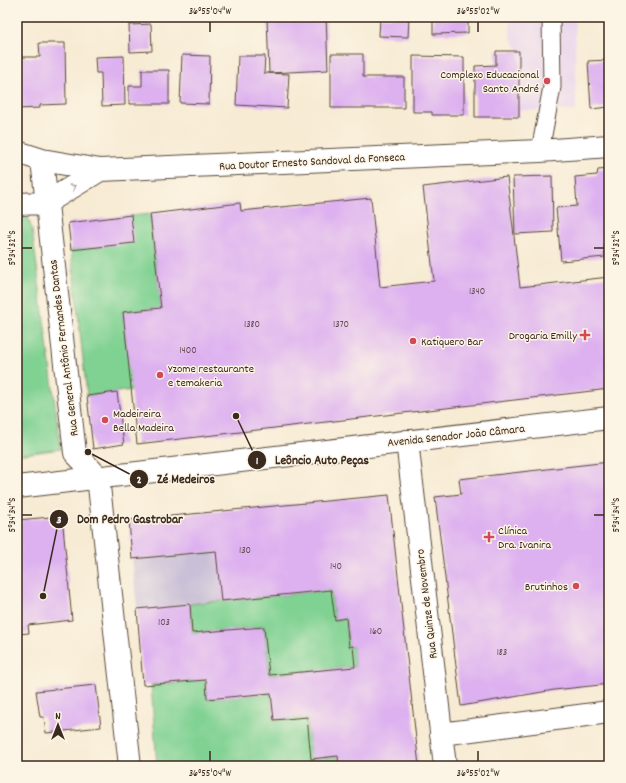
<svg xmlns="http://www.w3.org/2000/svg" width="626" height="783" viewBox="0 0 626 783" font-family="Dekko,sans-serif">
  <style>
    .built { fill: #e8d2ee }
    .industrial { fill: #c9bfd7 }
    .green { fill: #80d293; stroke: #5e7e58 }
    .building { fill: #ddb0f0 }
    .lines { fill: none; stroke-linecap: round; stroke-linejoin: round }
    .lane-casing { stroke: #574739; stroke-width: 19 }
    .street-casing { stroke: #574739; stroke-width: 24 }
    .secondary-casing { stroke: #574739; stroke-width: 24 }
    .lane { stroke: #fff; stroke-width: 17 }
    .street { stroke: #fff; stroke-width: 22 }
    .secondary { stroke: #fff; stroke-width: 22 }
    .oneway { stroke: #a79f9a }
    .ticks { fill: none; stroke: #3b2a1e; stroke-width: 1.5 }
    .poi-dot { fill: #d1495b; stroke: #fcf5e5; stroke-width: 1.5 }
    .labels { text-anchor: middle; stroke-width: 3; stroke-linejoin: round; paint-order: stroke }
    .number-label { font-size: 10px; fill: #644c52 }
    .poi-label { font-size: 12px; fill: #3b2a1e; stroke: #fcf5e5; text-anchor: start }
    .street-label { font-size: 12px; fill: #3b2a1e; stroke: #fcf5e5 }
    .leader { fill: none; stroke: #3b2a1e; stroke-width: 1.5 }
    .callout-dot { fill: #3b2a1e; stroke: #fcf5e5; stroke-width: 1.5 }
    .mark-label { font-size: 12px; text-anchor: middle; font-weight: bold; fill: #fff }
    .callout-label { font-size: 13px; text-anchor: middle; font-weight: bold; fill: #3b2a1e; stroke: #fcf5e5; stroke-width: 3; stroke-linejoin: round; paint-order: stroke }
    .neatline { fill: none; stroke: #3b2a1e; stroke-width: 1.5 }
    .ticks-label { font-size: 10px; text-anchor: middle; fill: #3b2a1e }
  </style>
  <rect width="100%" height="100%" fill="#fcf5e5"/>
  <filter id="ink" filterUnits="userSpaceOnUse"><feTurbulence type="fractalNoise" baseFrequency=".025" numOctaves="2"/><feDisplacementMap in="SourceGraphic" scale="8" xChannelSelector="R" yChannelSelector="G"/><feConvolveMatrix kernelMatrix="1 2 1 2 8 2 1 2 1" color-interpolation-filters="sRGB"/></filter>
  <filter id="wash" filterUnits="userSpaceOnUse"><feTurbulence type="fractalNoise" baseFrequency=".012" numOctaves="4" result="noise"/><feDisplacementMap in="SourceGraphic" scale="16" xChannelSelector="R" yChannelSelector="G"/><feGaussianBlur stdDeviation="0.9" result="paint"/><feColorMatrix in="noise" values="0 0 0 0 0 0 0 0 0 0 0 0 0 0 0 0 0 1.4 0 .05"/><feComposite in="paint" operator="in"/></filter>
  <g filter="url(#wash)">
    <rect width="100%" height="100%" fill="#f7ebd4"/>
    <path class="built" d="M 509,17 L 575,17 L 576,111 L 519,110 L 519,51 L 511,38 Z"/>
    <path class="industrial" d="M 216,551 L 221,601 L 137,609 L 132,559 Z"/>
    <path class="green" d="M 150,214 L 161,308 L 123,312 L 132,390 L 87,396 L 71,250 L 114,245 L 111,218 Z
      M 17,215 L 21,215 L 28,218 L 32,229 L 61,449 L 17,455 Z
      M 331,590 L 335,620 L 346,618 L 349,647 L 353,646 L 355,667 L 269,675 L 264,627 L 192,633 L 190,604 Z
      M 206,680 L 207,699 L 271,693 L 274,720 L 307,717 L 311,759 L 338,756 L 339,766 L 262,766 L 261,764 L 157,766 L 151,685 Z"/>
    <g id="blocks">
      <path class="building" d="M 267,17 L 326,17 L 328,70 L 269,73 Z
        M 380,17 L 409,17 L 408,37 L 379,36 Z
        M 433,17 L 468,17 L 468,33 L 433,34 Z
        M 151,24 L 152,51 L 130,52 L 129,25 Z
        M 39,43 L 65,43 L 66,104 L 40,105 L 40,108 L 17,109 L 17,57 L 40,57 Z
        M 496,51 L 519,51 L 519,117 L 475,117 L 475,66 L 496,65 Z
        M 331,54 L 363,54 L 363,77 L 404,77 L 404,108 L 331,108 Z
        M 182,55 L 210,56 L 209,104 L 180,103 Z
        M 124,56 L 125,105 L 102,106 L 101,73 L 96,73 L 95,57 Z
        M 238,56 L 265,56 L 264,73 L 289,74 L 287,108 L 236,105 Z
        M 413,56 L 464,57 L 464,115 L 432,115 L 432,112 L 413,112 Z
        M 609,60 L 609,107 L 591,109 L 588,61 Z
        M 142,70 L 169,70 L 169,104 L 129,104 L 129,86 L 142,86 Z
        M 609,169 L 609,245 L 604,245 L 605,257 L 561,261 L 556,208 L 577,206 L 575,177 L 597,175 L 598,170 Z
        M 552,176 L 553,232 L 515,234 L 513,177 Z
        M 507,177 L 520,287 L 609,277 L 609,389 L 137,444 L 123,312 L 161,308 L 150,214 L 240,203 L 241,211 L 371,198 L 380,287 L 434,281 L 423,187 Z
        M 131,215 L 134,243 L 71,250 L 68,223 Z
        M 117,392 L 124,444 L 93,449 L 87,396 Z
        M 609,462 L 609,684 L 554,690 L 461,706 L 435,497 L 461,494 L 459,479 Z
        M 389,495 L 419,766 L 339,766 L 338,756 L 311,759 L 307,717 L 274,720 L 271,693 L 207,699 L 206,680 L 143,685 L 137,609 L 190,604 L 192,633 L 264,627 L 269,675 L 355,667 L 353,646 L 349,647 L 346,618 L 335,620 L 331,590 L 221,601 L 216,551 L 132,559 L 129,520 Z
        M 62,516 L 72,620 L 28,625 L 29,633 L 17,634 L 17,520 Z
        M 96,685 L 101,727 L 46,733 L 44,717 L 40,717 L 36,691 Z"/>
    </g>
  </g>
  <g filter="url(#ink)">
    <use href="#blocks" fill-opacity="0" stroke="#574739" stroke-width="1"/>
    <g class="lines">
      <g class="lane-casing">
        <path id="lane" d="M 540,151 L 552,87 L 551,17"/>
      </g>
      <g class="street-casing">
        <path id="street" d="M 17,152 L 42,160 L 100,170 L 540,151 L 609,146
          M 42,160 L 75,453 L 98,477 L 130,766
          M 17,204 L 46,203 L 100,170
          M 407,441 L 445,766
          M 441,734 L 609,712"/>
      </g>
      <g class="secondary-casing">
        <path id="secondary" d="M 17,487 L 609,418"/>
      </g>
      <use href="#lane" class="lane"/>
      <use href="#street" class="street"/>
      <use href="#secondary" class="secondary"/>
    </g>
    <defs><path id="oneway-chevron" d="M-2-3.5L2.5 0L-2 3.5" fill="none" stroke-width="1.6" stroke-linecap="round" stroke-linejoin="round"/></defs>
    <use class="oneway" href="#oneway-chevron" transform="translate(73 187) rotate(-32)"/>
  </g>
  <path class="ticks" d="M 210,22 L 210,32M 478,22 L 478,32M 22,248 L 32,248M 594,248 L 604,248M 22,515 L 32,515M 594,515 L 604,515M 210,751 L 210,761M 478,751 L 478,761"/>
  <g class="poi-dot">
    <circle cx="547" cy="81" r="4"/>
    <path d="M583 329h4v4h4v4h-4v4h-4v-4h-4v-4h4z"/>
    <circle cx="413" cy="341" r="4"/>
    <circle cx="160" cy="375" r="4"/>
    <circle cx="105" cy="420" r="4"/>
    <path d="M487 531h4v4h4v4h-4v4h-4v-4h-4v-4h4z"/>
    <circle cx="576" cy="586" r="4"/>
  </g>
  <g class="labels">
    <g class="number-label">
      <text x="477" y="294">1340</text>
      <text x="252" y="327">1380</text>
      <text x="341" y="327">1370</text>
      <text x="188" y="353">1400</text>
      <text x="245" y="553">130</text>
      <text x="336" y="569">140</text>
      <text x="164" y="625">103</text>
      <text x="376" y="634">160</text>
      <text x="502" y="655">183</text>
    </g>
    <g class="poi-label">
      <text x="539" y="78" text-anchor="end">Complexo Educacional<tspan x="539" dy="14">Santo André</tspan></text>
      <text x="577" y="339" text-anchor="end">Drogaria Emilly</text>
      <text x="421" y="345">Katiquero Bar</text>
      <text x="168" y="372">Yzome restaurante<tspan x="168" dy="14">e temakeria</tspan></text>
      <text x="113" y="417">Madeireira<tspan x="113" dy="14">Bella Madeira</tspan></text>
      <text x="498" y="534">Clínica<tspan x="498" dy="14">Dra. Ivanira</tspan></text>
      <text x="568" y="590" text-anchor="end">Brutinhos</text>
    </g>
    <g class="street-label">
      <text transform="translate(312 161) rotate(-3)" y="4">Rua Doutor Ernesto Sandoval da Fonseca</text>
      <text transform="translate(63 348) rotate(-97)" y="4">Rua General Antônio Fernandes Dantas</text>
      <text transform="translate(456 435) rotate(-6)" y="4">Avenida Senador João Câmara</text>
      <text transform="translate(426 604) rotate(-97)" y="4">Rua Quinze de Novembro</text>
    </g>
  </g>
  <path class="leader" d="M236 416L257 460M88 452L139 479M43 596L59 519"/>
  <g class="callout-dot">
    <circle cx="236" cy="416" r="4"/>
    <circle cx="88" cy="452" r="4"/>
    <circle cx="43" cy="596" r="4"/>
    <circle cx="257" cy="460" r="10"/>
    <circle cx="139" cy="479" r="10"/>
    <circle cx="59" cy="519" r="10"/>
  </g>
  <g class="mark-label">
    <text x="257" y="464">1</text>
    <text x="139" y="483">2</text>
    <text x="59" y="523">3</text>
  </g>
  <g class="callout-label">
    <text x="322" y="464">Leôncio Auto Peças</text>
    <text x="186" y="483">Zé Medeiros</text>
    <text x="130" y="523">Dom Pedro Gastrobar</text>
  </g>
  <rect width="626" height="783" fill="none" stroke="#fcf5e5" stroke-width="44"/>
  <g transform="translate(58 725)" stroke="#fcf5e5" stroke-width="3" paint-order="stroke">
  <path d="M0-3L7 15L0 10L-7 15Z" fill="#3b2a1e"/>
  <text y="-6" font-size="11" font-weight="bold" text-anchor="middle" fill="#3b2a1e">N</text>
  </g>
  <rect x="22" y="22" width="582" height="739" class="neatline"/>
  <g class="ticks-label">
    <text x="210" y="14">36°55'04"W</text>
    <text x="478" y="14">36°55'02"W</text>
    <text transform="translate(11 248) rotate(-90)" y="4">5°34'32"S</text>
    <text transform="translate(615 248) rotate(-90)" y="4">5°34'32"S</text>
    <text transform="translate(11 515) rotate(-90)" y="4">5°34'34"S</text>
    <text transform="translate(615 515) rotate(-90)" y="4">5°34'34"S</text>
    <text x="210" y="776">36°55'04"W</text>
    <text x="478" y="776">36°55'02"W</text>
  </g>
</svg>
